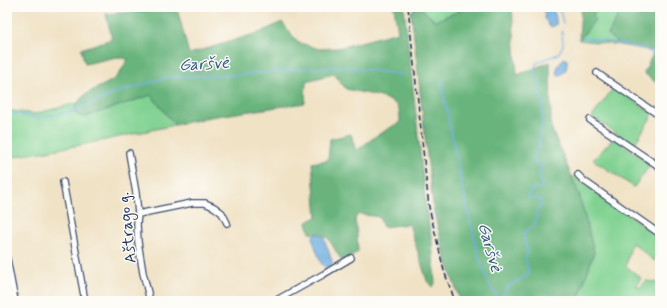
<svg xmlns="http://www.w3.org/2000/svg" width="667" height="308" viewBox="0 0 667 308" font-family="Mynerve,sans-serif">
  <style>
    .green { fill: #81d292; stroke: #4e8078 }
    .forest { fill: #68b47c; stroke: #42726d }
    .water { fill: #6cade0; stroke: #446e9f }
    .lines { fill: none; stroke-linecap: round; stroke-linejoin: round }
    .stream { stroke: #6cade0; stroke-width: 1.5 }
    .street-casing { stroke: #3b4a6d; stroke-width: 8 }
    .street { stroke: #fff; stroke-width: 5.5 }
    .rail { stroke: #1b2f5e; stroke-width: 1.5; stroke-dasharray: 6 3; stroke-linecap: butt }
    .labels { text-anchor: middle; stroke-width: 3; stroke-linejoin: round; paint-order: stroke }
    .street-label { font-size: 16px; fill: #1b2f5e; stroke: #fdfcf7 }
    .water-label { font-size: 17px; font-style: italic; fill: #375b8c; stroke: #fdfcf7 }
  </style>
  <rect width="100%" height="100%" fill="#fdfcf7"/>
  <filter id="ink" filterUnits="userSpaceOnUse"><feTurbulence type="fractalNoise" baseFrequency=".025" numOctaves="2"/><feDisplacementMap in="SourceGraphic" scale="8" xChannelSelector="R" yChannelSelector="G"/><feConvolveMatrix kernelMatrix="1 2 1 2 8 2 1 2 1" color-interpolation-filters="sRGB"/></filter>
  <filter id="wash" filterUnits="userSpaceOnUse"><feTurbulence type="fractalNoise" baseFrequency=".012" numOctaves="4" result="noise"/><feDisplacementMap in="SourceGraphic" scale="16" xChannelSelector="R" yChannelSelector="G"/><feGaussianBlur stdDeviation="0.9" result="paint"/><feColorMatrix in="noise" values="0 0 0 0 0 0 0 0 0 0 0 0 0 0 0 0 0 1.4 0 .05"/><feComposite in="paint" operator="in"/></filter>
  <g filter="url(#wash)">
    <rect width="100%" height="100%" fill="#f0e2c5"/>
    <path class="green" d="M 420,7 L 469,7 L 435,21 Z
      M 595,7 L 642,7 L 619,14 L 608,35 L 620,45 L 579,40 L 595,20 L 593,17 Z
      M 614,87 L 653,114 L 634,145 L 592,117 Z
      M 151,95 L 175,125 L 86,144 L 7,158 L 7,110 L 34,114 L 77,103 L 74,111 L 85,117 Z
      M 614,138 L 651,164 L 634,187 L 593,160 Z
      M 571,175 L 660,237 L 660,262 L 653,260 L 632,242 L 626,266 L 641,278 L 637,285 L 639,288 L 646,281 L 660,283 L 660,301 L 578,301 L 594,252 L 579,194 Z"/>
    <path class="forest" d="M 394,7 L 404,7 L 427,215 L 432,241 L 435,284 L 432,287 L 427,281 L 409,224 L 383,227 L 379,217 L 358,214 L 355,219 L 357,235 L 358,252 L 342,261 L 328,238 L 318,233 L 315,234 L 310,233 L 307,222 L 317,217 L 312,163 L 328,160 L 330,139 L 351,134 L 356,151 L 376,136 L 400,122 C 400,116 400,108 395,104 C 387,96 357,92 346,89 L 334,74 L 306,81 L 305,103 L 210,117 L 175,125 L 151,95 L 85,117 L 78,116 L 74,111 C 80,91 98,90 114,79 C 120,75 124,65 128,59 L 117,57 L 85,64 L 81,49 L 112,39 L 106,14 L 177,8 L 189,54 L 261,32 L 282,22 L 297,42 L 319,49 L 338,48 L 398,32 Z
      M 420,7 L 435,21 L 469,7 L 512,7 L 517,75 L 550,62 L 551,127 L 579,194 L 594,252 L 578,301 L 460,301 L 446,260 L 434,212 L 428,164 L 411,11 Z
      M 581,7 L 595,7 L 593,17 L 595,20 L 579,40 Z
      M 642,7 L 660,7 L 660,86 L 644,73 L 654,51 L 620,45 L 608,35 L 619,14 Z"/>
    <path class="water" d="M 549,8 L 552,8 C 555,12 557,20 556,25 L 551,27 L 549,26 L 545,19 L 544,11 Z
      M 564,58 L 567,59 C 568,66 566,75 558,75 L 556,73 L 558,66 Z
      M 318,233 L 324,238 L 332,261 L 332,265 C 327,268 324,268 321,263 L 313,241 L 313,236 Z"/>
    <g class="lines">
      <path class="stream" d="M 559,7 L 563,23
        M 582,38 L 594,39 L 642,48 L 660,57
        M 441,80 L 461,182 L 479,258 L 492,291 L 501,298
        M 11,113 L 37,118 L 74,111 L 115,93 L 168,77 L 239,75 L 300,69 L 345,67 L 404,75
        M 503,301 L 501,298 C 506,288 509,284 519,280 C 522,278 525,277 528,275 L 528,269 L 525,259 L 528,250 L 524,243 L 524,233 L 525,231 L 534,226 L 537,217 L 537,210 L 542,204 C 541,198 534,198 529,198 L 528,194 L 533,188 L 540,188 L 543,186 C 543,184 540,181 540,178 C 539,174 541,171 542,167 L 535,163 L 534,157 L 539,146 L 539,135 L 542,130 L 543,102 L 539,90 L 541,84 L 540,82 L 535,73 L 534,69 L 536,64 L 540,61 L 554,56 L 559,53 L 563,45 L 562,31"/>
    </g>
  </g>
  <g filter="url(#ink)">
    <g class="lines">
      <g class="street-casing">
        <path id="street" d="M 597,73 L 660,116
          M 590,120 L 660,167
          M 129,153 L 136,193 L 138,214 L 137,224 L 138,242 L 143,273 L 150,301
          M 578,175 L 584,181 L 660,234
          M 63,182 L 85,301
          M 138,214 L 192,203 L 205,203 L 214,207 L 222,213 L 227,223
          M 7,259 L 15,301
          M 275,301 L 324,274 L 351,258"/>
      </g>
      <use href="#street" class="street"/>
      <path class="rail" d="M 408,7 L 429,207 L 444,271 L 455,301"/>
    </g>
  </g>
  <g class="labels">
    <g class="street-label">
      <text transform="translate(126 228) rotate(-96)" y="6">Aštrago g.</text>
    </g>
    <g class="water-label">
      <text transform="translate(204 63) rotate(-3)" y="6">Garšvė</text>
      <text transform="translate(491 247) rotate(74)" y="6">Garšvė</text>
    </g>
  </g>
  <rect width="667" height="308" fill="none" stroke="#fdfcf7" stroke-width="24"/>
</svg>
